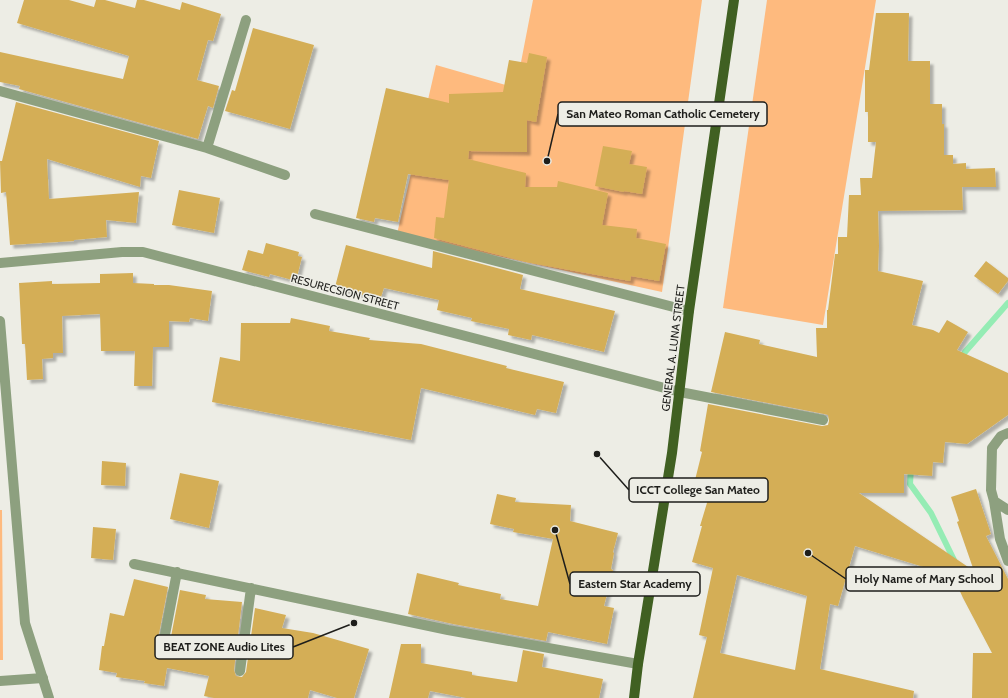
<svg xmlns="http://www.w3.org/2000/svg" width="1008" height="698" viewBox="0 0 1008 698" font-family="Cabin,sans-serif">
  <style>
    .green { fill: #feba7e }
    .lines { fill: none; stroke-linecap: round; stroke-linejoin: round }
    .stream { stroke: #95ecb4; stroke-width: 6 }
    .building { fill: #d4ae57; fill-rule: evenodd; filter: url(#shadow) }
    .minor { stroke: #8da07f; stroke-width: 10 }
    .tertiary { stroke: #8da07f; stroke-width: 10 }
    .primary { stroke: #406022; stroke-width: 10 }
    .labels { text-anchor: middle; stroke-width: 3; stroke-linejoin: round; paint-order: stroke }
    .street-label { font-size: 11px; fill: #1e1e1b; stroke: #edede5 }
    .leader { fill: none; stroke: #1e1e1b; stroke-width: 1.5 }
    .callout-dot { fill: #1e1e1b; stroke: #edede5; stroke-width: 1.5 }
    .callout { fill: #edede5; stroke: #1e1e1b; stroke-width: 1.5 }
    .callout-label { font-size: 12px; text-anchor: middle; font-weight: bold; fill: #1e1e1b }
  </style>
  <defs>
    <filter id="shadow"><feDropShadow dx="3.5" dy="3.5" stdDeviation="1" flood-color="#0004"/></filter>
  </defs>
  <rect width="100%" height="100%" fill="#edede5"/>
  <path class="green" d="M 533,0 L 702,0 L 662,292 L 397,234 L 436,65 L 516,88 Z
    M 767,0 L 876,0 L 823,325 L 723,308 Z
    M 0,510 L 2,510 L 3,660 L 0,660 Z"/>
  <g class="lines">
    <path class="stream" d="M 961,359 L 965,352 L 1008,303
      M 911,467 L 910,484 L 931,513 L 955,562"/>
  </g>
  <path class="building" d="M 24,0 L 69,0 L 94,7 L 96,0 L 105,0 L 135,8 L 137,0 L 144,0 L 180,10 L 182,2 L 221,14 L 213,41 L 208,40 L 197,80 L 219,86 L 213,108 L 208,106 L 198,139 L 19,89 L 20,86 L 0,82 L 0,52 L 123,79 L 129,56 L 17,23 Z
    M 876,13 L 909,13 L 908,61 L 930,61 L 930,104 L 942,104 L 942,124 L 944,124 L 944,155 L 953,155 L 953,164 L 966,163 L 966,169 L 995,168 L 996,187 L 962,187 L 963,210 L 878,211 L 879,246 L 878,271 L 923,281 L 912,325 L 933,330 L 939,333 L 947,320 L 968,332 L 957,350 L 1008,373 L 1008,415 L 967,444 L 945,442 L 943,463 L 933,462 L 932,476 L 904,474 L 904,493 L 859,493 L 974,571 L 957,522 L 959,521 L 951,497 L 976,489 L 991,534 L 986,536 L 1008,579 L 1008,698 L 972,698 L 973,653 L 992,653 L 963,598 L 953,576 L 855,546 L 838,606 L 830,604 L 820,669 L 914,691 L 913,698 L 693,698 L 707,637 L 699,635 L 713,568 L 692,562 L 702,526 L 700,526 L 710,493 L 693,488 L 702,452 L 700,451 L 708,404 L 822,426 L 828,425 L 829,421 L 828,415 L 824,414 L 711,392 L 725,332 L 760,340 L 759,344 L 817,357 L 816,328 L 827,328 L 827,310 L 828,310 L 835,254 L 838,254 L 838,237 L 847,237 L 849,195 L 861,195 L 860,178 L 872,178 L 876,142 L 868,142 L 868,112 L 865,112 L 865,70 L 869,70 ZM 737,575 L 807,596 L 795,670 L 720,653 Z
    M 253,28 L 314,45 L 290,129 L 225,111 L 232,90 L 235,91 Z
    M 529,53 L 547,57 L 536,122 L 527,120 L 527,152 L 469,151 L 468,159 L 526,173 L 525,187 L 557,187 L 558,181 L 608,193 L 602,225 L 637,229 L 636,238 L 666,244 L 659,281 L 631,276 L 630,281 L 526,262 L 434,238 L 436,217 L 444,218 L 449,180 L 408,174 L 398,222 L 375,218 L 374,222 L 356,218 L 386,88 L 449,103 L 449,94 L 503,92 L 509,60 L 527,63 Z
    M 16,102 L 159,141 L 151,178 L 141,176 L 140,187 L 47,159 L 49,199 L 139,192 L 136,223 L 106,220 L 107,237 L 74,240 L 74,241 L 10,245 L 6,192 L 1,193 L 0,161 L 2,161 Z
    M 603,146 L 632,151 L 629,164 L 647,167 L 642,194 L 624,191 L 624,192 L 595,186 Z
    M 179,190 L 220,198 L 214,233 L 172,225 Z
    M 266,243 L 299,252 L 298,256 L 302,257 L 296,281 L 270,274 L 269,277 L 242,270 L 248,250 L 263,254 Z
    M 346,245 L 432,268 L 433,251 L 523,275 L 520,289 L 615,311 L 604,352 L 532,335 L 531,340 L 508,335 L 509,329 L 471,321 L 472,318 L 437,310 L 439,300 L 384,288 L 380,300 L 335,287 Z
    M 986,261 L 1008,278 L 1008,281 L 998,294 L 974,276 Z
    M 133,273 L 133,283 L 154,284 L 154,285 L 169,285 L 212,291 L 208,321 L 190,318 L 189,322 L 169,321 L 169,347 L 153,347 L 152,386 L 134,386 L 135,351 L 101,351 L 100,314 L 62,316 L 63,353 L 53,353 L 53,358 L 42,359 L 43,379 L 27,380 L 25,344 L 22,344 L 19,283 L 52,281 L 52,284 L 100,283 L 100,274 Z
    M 291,318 L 330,326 L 329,331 L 370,338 L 369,340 L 421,344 L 507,366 L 506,368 L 564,382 L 556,413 L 537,409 L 535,415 L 421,388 L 411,440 L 212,402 L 220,357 L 240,361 L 241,323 L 290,323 Z
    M 102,461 L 126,463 L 125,486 L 101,485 Z
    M 180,473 L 219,481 L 209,528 L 170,519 Z
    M 497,494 L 516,498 L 515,502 L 571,505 L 570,521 L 618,533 L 613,552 L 614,553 L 611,569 L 613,570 L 604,606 L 614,608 L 607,644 L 548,632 L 546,641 L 453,624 L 408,614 L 417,573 L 459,583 L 458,585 L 501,594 L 500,599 L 538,606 L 553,539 L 513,532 L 514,529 L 490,524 Z
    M 93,527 L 116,529 L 113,560 L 91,558 Z
    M 134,579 L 168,587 L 157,644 L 159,650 L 165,651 L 169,647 L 180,590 L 206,595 L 205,599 L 242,602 L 234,670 L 236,676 L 242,677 L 246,672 L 255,608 L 286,615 L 282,628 L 313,633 L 369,649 L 354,698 L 337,698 L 310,690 L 308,698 L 214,698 L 204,696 L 209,676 L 167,668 L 164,686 L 144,683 L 145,681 L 116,677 L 117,673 L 99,670 L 102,646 L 104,646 L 110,613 L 124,616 Z
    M 401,644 L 421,644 L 421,663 L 472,672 L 472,675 L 517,682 L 523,650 L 544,654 L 542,667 L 603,679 L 599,698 L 466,698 L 430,691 L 428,698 L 389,698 Z"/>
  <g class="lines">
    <path class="minor" d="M 0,91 L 207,148 L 285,175
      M 207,148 L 246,20
      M 315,214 L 689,311
      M 0,263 L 122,252 L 143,252 L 680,392 L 823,420
      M 1008,433 L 1001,436 L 992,448 L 991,490 L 994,501 L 1008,510
      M 994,501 L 1000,539 L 1008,561
      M 134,564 L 448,630 L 638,664
      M 163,645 L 177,572
      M 240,671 L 251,588
      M 0,681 L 43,678"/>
    <path class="tertiary" d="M 0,321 L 25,623 L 49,698"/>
    <path class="primary" d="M 634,698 L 638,664 L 672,453 L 689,311 L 734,0"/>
  </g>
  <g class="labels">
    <g class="street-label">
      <text transform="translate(345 292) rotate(15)" y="4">RESURECSION STREET</text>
      <text transform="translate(673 348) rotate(-83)" y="4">GENERAL A. LUNA STREET</text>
    </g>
  </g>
  <path class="leader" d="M547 161L558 114M597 454L629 490M808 553L846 579M555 530L570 584M354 623L293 647"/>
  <g class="callout-dot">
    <circle cx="547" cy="161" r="4"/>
    <circle cx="597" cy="454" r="4"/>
    <circle cx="808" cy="553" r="4"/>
    <circle cx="555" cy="530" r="4"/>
    <circle cx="354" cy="623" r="4"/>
  </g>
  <g class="callout">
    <rect x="558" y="102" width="209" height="24" rx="4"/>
    <rect x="629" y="478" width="139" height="24" rx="4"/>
    <rect x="846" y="567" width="156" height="24" rx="4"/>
    <rect x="570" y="572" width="130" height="24" rx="4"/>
    <rect x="155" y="635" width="138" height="24" rx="4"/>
  </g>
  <g class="callout-label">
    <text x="663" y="118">San Mateo Roman Catholic Cemetery</text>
    <text x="698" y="494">ICCT College San Mateo</text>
    <text x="924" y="583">Holy Name of Mary School</text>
    <text x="635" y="588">Eastern Star Academy</text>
    <text x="224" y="651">BEAT ZONE Audio Lites</text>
  </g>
</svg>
